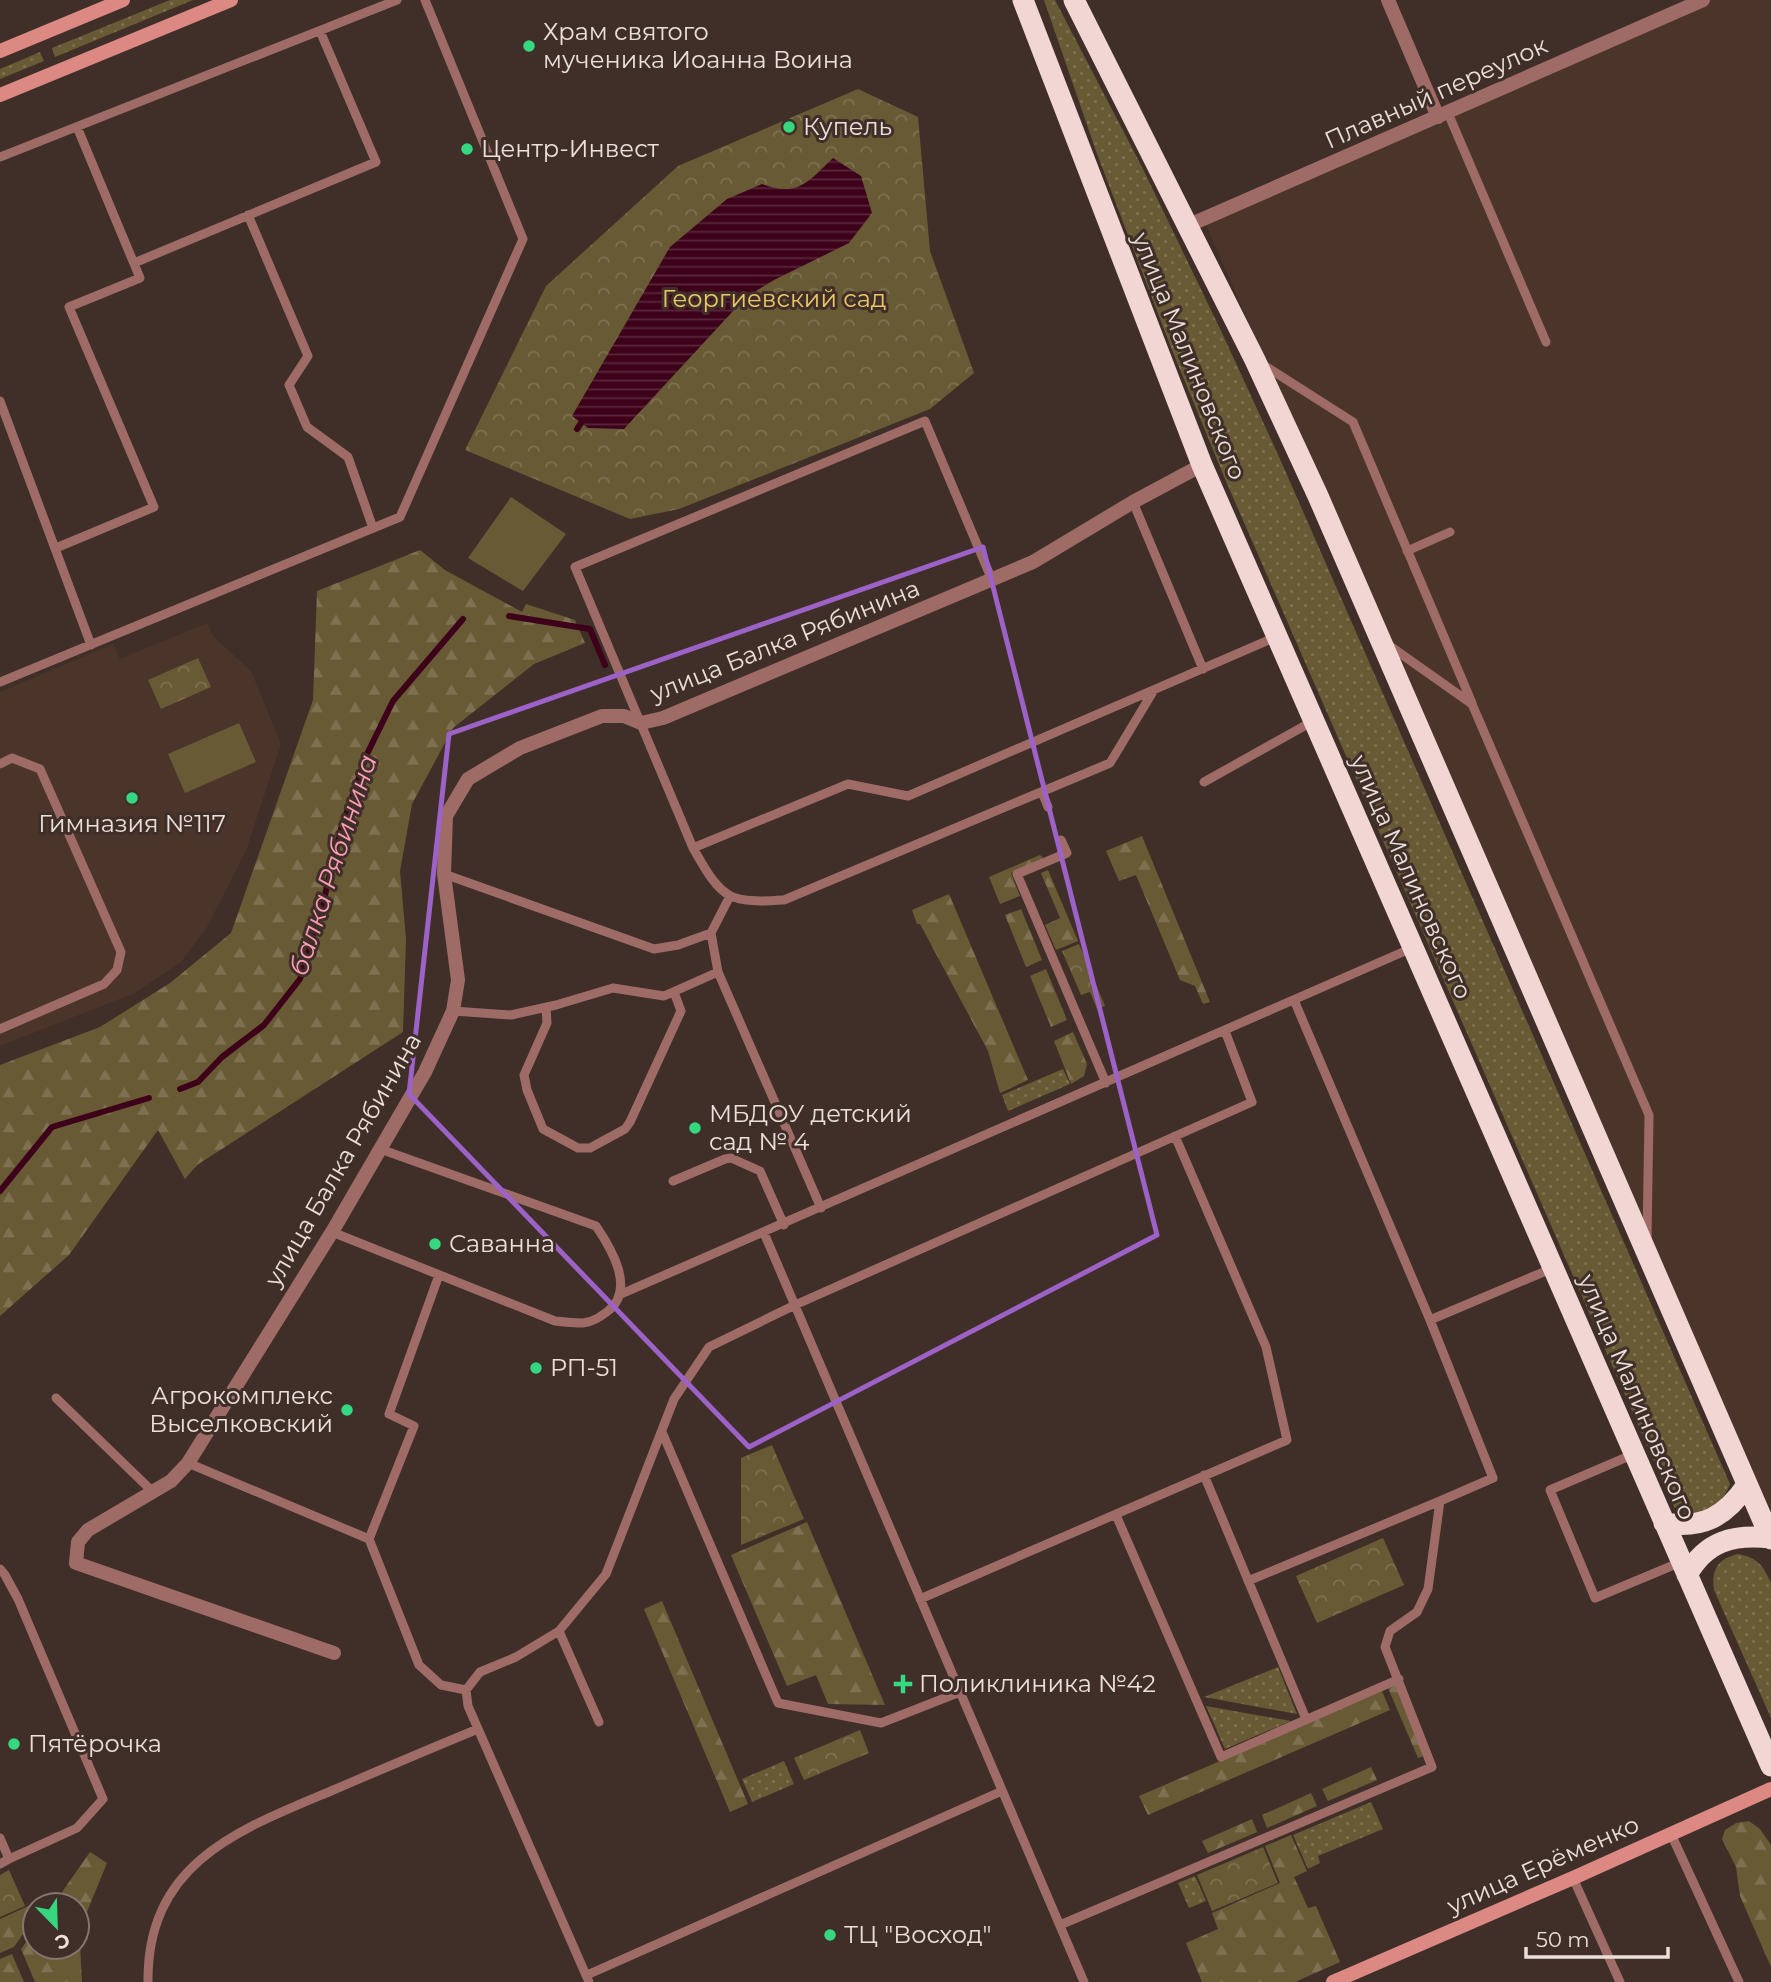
<svg xmlns="http://www.w3.org/2000/svg" width="1771" height="1982" viewBox="0 0 1771 1982" font-family="Montserrat,sans-serif">
  <style>
    .built { fill: #4b352a }
    .grass { fill: url(#grass-dots) }
    .forest { fill: url(#forest-firs) }
    .park { fill: url(#park-crowns) }
    .pitch { fill: #685a34 }
    .water { fill: url(#water-rules) }
    .lines { fill: none; stroke-linecap: round; stroke-linejoin: round }
    .stream { stroke: #3d021a; stroke-width: 6 }
    .lane { stroke: #9f6b67; stroke-width: 9 }
    .street { stroke: #9f6b67; stroke-width: 14 }
    .secondary { stroke: #dc8883; stroke-width: 14 }
    .highway { stroke: #f1d6d4; stroke-width: 21 }
    .marked { fill: none; stroke: #9d62c7; stroke-width: 5; stroke-linejoin: round }
    .poi-dot { fill: #35d881; stroke: #3f2f28; stroke-width: 2.5 }
    .labels { text-anchor: middle; stroke-width: 6; stroke-linejoin: round; paint-order: stroke }
    .poi-label { font-size: 24px; fill: #ebe0db; stroke: #3f2f28; text-anchor: start }
    .street-label { font-size: 24px; fill: #ebe0db; stroke: #3f2f28 }
    .park-label { font-size: 24px; fill: #eac667; stroke: #3f2f28 }
    .water-label { font-size: 26px; font-style: italic; fill: #ff9cb8; stroke: #3f2f28 }
  </style>
  <defs>
    <pattern id="grass-dots" width="8" height="8" patternUnits="userSpaceOnUse" patternTransform="scale(1.75)"><rect width="8" height="8" fill="#685a34"/><path d="M2 2h.1M6 6h.1" fill="none" stroke="#7e7151" stroke-width="1.8" stroke-linecap="round"/></pattern>
    <pattern id="forest-firs" width="22" height="20" patternUnits="userSpaceOnUse" patternTransform="scale(1.75)"><rect width="22" height="20" fill="#685a34"/><path d="M5 1l3.5 6h-7zM16 11l3.5 6h-7z" fill="#7e7151"/></pattern>
    <pattern id="park-crowns" width="20" height="18" patternUnits="userSpaceOnUse" patternTransform="scale(1.75)"><rect width="20" height="18" fill="#685a34"/><path d="M2 6a3 3 0 1 1 6 0M12 15a3 3 0 1 1 6 0" fill="none" stroke="#7e7151"/></pattern>
    <pattern id="water-rules" width="6" height="5" patternUnits="userSpaceOnUse" patternTransform="scale(1.75)"><rect width="6" height="5" fill="#3d021a"/><path d="M0 2.5h6" fill="none" stroke="#59273b"/></pattern>
  </defs>
  <rect width="100%" height="100%" fill="#3f2f28"/>
  <path class="built" d="M 1710,0 L 1771,0 L 1771,1511 L 1202,216 Z
    M 207,623 L 213,636 L 251,671 L 281,744 L 246,851 L 207,927 L 181,962 L 135,993 L 0,1046 L 0,692 L 113,644 L 120,659 Z"/>
  <path class="grass" d="M 170,0 L 193,0 L 55,57 L 52,48 Z
    M 1044,0 L 1055,0 L 1142,167 L 1223,335 L 1280,459 L 1730,1484 C 1720,1510 1700,1520 1674,1507 L 1225,479 L 1172,350 L 1097,154 Z
    M 40,52 L 44,61 L 0,79 L 0,69 Z
    M 1063,1069 L 1070,1084 L 1008,1111 L 1002,1095 Z
    M 1738,1554 C 1758,1558 1763,1565 1771,1583 L 1771,1718 L 1714,1590 C 1711,1569 1718,1559 1738,1554 Z
    M 1278,1667 L 1297,1714 L 1204,1697 Z
    M 1206,1706 L 1291,1721 L 1225,1749 Z
    M 784,1761 L 794,1784 L 752,1802 L 742,1779 Z
    M 1371,1802 L 1383,1829 L 1318,1856 L 1320,1863 L 1308,1869 L 1293,1835 Z
    M 1195,1876 L 1206,1901 L 1189,1908 L 1178,1883 Z"/>
  <path class="forest" d="M 420,550 L 445,570 L 522,612 L 526,604 L 575,620 L 585,643 L 534,664 L 453,728 L 412,804 L 400,871 L 406,939 L 403,1032 L 197,1165 L 185,1179 L 158,1130 L 69,1255 L 0,1316 L 0,1065 L 100,1027 L 170,983 L 231,933 L 313,700 L 317,591 Z
    M 1142,836 L 1210,1002 L 1203,1004 L 1195,986 L 1180,980 L 1136,875 L 1119,881 L 1106,851 Z
    M 1040,855 L 1044,859 L 1011,873 L 1020,896 L 1000,904 L 989,877 Z
    M 1048,870 L 1078,941 L 1056,950 L 1045,925 L 1060,918 L 1041,873 Z
    M 949,894 L 1028,1080 L 1000,1093 L 988,1051 L 920,924 L 917,924 L 912,910 Z
    M 1021,909 L 1042,960 L 1026,967 L 1005,915 Z
    M 1046,969 L 1067,1020 L 1051,1027 L 1030,976 Z
    M 1073,1032 L 1087,1064 L 1084,1076 L 1071,1084 L 1054,1041 Z
    M 807,1522 L 885,1705 L 828,1704 L 816,1675 L 787,1686 L 731,1555 Z
    M 662,1601 L 748,1804 L 730,1812 L 644,1609 Z
    M 1397,1684 L 1424,1756 L 1418,1758 L 1388,1688 Z
    M 1382,1691 L 1390,1710 L 1148,1815 L 1139,1796 Z
    M 1371,1767 L 1377,1780 L 1328,1801 L 1322,1789 Z
    M 1311,1793 L 1317,1806 L 1267,1828 L 1262,1815 Z
    M 1252,1819 L 1257,1832 L 1208,1853 L 1202,1841 Z
    M 1749,1821 L 1760,1829 L 1771,1845 L 1771,1967 L 1740,1896 L 1736,1867 L 1722,1839 L 1725,1830 L 1736,1823 Z
    M 1291,1835 L 1307,1871 L 1294,1877 L 1308,1908 L 1316,1906 L 1340,1962 L 1295,1982 L 1202,1982 L 1186,1943 L 1218,1929 L 1212,1913 L 1280,1883 L 1265,1846 Z
    M 90,1852 L 107,1863 L 82,1924 L 80,1944 L 82,1982 L 35,1982 L 21,1949 L 35,1930 L 35,1947 L 77,1947 L 77,1905 L 53,1905 Z
    M 48,1897 L 43,1905 L 35,1905 L 35,1917 L 14,1947 L 0,1953 L 0,1919 Z
    M 12,1954 L 24,1982 L 0,1982 L 0,1959 Z"/>
  <path class="park" d="M 858,89 L 918,117 L 930,251 L 974,373 L 930,409 L 679,509 L 630,519 L 465,450 L 546,286 L 678,166 Z
    M 198,658 L 211,687 L 161,709 L 148,680 Z
    M 1079,944 L 1105,1006 L 1097,1009 L 1090,992 L 1081,995 L 1062,951 Z
    M 772,1445 L 804,1519 L 741,1545 L 741,1458 Z
    M 1383,1538 L 1404,1585 L 1317,1623 L 1296,1576 Z
    M 860,1730 L 869,1753 L 804,1780 L 794,1758 Z
    M 1263,1847 L 1278,1883 L 1212,1911 L 1197,1875 Z
    M 9,1870 L 25,1906 L 0,1917 L 0,1875 Z"/>
  <path class="pitch" d="M 511,497 L 566,534 L 523,591 L 468,558 Z
    M 239,723 L 256,762 L 185,793 L 168,754 Z"/>
  <path class="water" d="M 833,158 L 861,176 L 872,213 L 849,243 L 774,280 L 746,297 L 624,429 L 588,428 L 572,416 L 670,247 L 727,199 L 762,184 C 798,198 809,181 833,158 Z"/>
  <g class="lines">
    <path class="stream" d="M 577,429 L 581,423
      M 509,616 L 590,629 L 605,665
      M 180,1089 L 198,1082 L 222,1057 L 264,1025 L 300,979 L 323,903 L 341,829 L 367,754 L 393,701 L 463,619
      M 0,1191 L 52,1127 L 149,1098"/>
    <path class="lane" d="M 1448,113 L 1546,342
      M 0,157 L 397,0
      M 248,215 L 308,356 L 289,385 L 307,427 L 348,457 L 373,528
      M 134,263 L 376,162 L 320,31
      M 1262,364 L 1353,422 L 1472,703
      M 0,401 L 91,645
      M 1133,502 L 1203,669
      M 56,548 L 154,507 L 69,307 L 140,278 L 77,127
      M 1407,551 L 1450,532
      M 992,580 L 925,421 L 575,567 L 693,848 C 702,863 713,886 729,895 C 742,903 769,901 784,900 L 1110,763 L 1154,690
      M 1387,644 L 1472,704 L 1649,1115 L 1647,1239
      M 0,682 L 400,517 L 523,239 L 425,0
      M 0,764 L 12,758 L 40,769 L 121,952 L 117,970 L 104,984 L 0,1029
      M 1204,782 L 1315,720
      M 1042,792 L 1048,807
      M 1061,840 L 1067,853 L 1017,874 L 1106,1083
      M 693,848 L 848,784 L 908,796 L 1278,636
      M 444,874 L 654,949 L 678,945 L 711,933
      M 730,896 L 711,933 L 718,972 L 821,1208
      M 546,1007 L 547,1023 L 524,1075 L 527,1090 L 543,1129 L 578,1148 L 590,1148 L 625,1129 L 630,1122 L 681,1011 L 674,992
      M 453,1011 L 511,1015 L 556,1005 L 613,988 L 664,996 L 718,972
      M 673,1181 L 725,1159 L 731,1158 L 760,1171 L 784,1225
      M 332,1232 L 555,1321 C 564,1322 574,1323 583,1323 C 593,1322 600,1317 608,1311 C 636,1289 611,1248 596,1226 L 380,1149
      M 764,1233 L 1084,1982
      M 619,1295 L 1412,948
      M 1430,1320 L 1553,1268
      M 56,1398 L 153,1492
      M 662,1432 L 778,1703 L 881,1723 L 960,1692
      M 1634,1454 L 1550,1490 L 1595,1598 L 1681,1562
      M 188,1463 L 369,1539 L 419,1665 L 441,1685 L 466,1690 L 468,1706 L 589,1982
      M 1204,1475 L 1306,1719
      M 1116,1515 L 1221,1757 L 1399,1679
      M 369,1539 L 414,1426 L 389,1414 L 439,1275
      M 0,1569 L 5,1575 L 18,1599 L 103,1799 L 77,1828 L 9,1859
      M 1248,1581 L 1440,1501
      M 920,1599 L 1287,1440 L 1266,1347 L 1175,1136
      M 559,1631 L 599,1722
      M 466,1690 L 480,1672 L 516,1657 L 559,1631 L 606,1574 L 674,1399 L 709,1347 L 795,1305 L 1252,1102 L 1225,1031
      M 1671,1834 L 1739,1982
      M 0,1838 L 9,1859 L 0,1864
      M 1573,1878 L 1620,1982
      M 1060,1925 L 1432,1767 L 1385,1647 L 1390,1631 L 1417,1612 L 1428,1589 L 1440,1501 L 1493,1478 L 1430,1320 L 1294,1000
      M 587,1975 L 1002,1791
      M 148,1982 C 147,1863 238,1830 331,1791 C 380,1770 429,1749 478,1729"/>
    <path class="street" d="M 1388,0 L 1438,117
      M 1187,226 L 1703,0
      M 334,1653 L 76,1563 L 78,1542 L 88,1530 L 171,1481 L 188,1463 L 332,1232 L 425,1072 L 453,1011 L 458,980 L 444,874 L 446,816 L 468,779 L 520,748 L 602,716 L 624,716 L 641,723 L 663,718 L 1033,562 L 1133,502 L 1202,465"/>
    <path class="secondary" d="M 0,51 L 123,0
      M 0,95 L 231,0
      M 1333,1982 L 1573,1878 L 1771,1789"/>
    <path class="highway" d="M 1023,0 L 1202,465 L 1771,1766
      M 1074,0 L 1255,360 L 1318,496 L 1771,1539
      M 1664,1523 C 1703,1529 1725,1517 1747,1485
      M 1687,1575 C 1706,1541 1733,1534 1771,1538"/>
  </g>
  <path class="marked" d="M 983,547 L 1157,1235 L 749,1447 L 409,1094 L 449,734 Z"/>
  <g class="poi-dot">
    <circle cx="529" cy="46" r="7"/>
    <circle cx="789" cy="127" r="7"/>
    <circle cx="467" cy="149" r="7"/>
    <circle cx="132" cy="798" r="7"/>
    <circle cx="695" cy="1128" r="7"/>
    <circle cx="435" cy="1244" r="7"/>
    <circle cx="536" cy="1368" r="7"/>
    <circle cx="347" cy="1410" r="7"/>
    <path d="M899.5 1673.5h7v7h7v7h-7v7h-7v-7h-7v-7h7z"/>
    <circle cx="14" cy="1744" r="7"/>
    <circle cx="830" cy="1935" r="7"/>
  </g>
  <g class="labels">
    <g class="poi-label">
      <text x="543" y="40">Храм святого<tspan x="543" dy="28">мученика Иоанна Воина</tspan></text>
      <text x="803" y="135">Купель</text>
      <text x="481" y="157">Центр-Инвест</text>
      <text x="132" y="832" text-anchor="middle">Гимназия №117</text>
      <text x="709" y="1122">МБДОУ детский<tspan x="709" dy="28">сад № 4</tspan></text>
      <text x="449" y="1252">Саванна</text>
      <text x="550" y="1376">РП-51</text>
      <text x="333" y="1404" text-anchor="end">Агрокомплекс<tspan x="333" dy="28">Выселковский</tspan></text>
      <text x="919" y="1692">Поликлиника №42</text>
      <text x="28" y="1752">Пятёрочка</text>
      <text x="844" y="1943">ТЦ "Восход"</text>
    </g>
    <g class="street-label">
      <text transform="translate(1436 93) rotate(-24)" y="8">Плавный переулок</text>
      <text transform="translate(1189 356) rotate(68)" y="8">улица Малиновского</text>
      <text transform="translate(785 641) rotate(-22)" y="8">улица Балка Рябинина</text>
      <text transform="translate(1411 877) rotate(66)" y="8">улица Малиновского</text>
      <text transform="translate(343 1160) rotate(-60)" y="8">улица Балка Рябинина</text>
      <text transform="translate(1637 1397) rotate(67)" y="8">улица Малиновского</text>
      <text transform="translate(1543 1865) rotate(-24)" y="8">улица Ерёменко</text>
    </g>
    <g class="park-label">
      <text x="774" y="307">Георгиевский сад</text>
    </g>
    <g class="water-label">
      <text transform="translate(333 865) rotate(-72)" y="9">балка Рябинина</text>
    </g>
  </g>
  <g transform="translate(56 1926) rotate(157)"><circle r="33" fill="#3f2f28" stroke="#847670" stroke-width="2"/>
  <path d="M0-5L12 26L0 18L-12 26Z" fill="#35d881"/>
  <text y="-10" font-size="19" font-weight="bold" text-anchor="middle" fill="#ebe0db">С</text>
  </g>
  <path d="M1526 1947v10h142v-10" fill="none" stroke="#ebe0db" stroke-width="3.5"/>
  <text x="1536" y="1947" font-size="21" fill="#ebe0db" stroke="#3f2f28" stroke-width="5" paint-order="stroke">50 m</text>
</svg>
